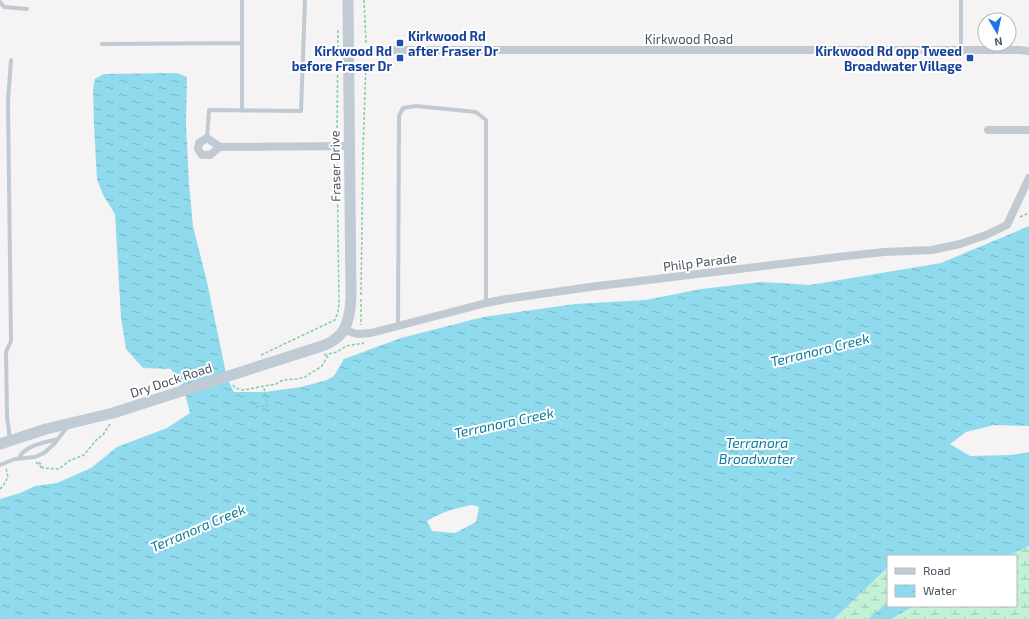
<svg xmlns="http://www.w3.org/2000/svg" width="1029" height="619" viewBox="0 0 1029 619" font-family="'Exo 2',sans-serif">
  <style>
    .wetland { fill: url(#wetland-marsh) }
    .water { fill: url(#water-ripples); fill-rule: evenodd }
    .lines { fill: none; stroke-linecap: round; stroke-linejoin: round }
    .path { stroke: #7ad0a6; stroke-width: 1.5; stroke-dasharray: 3 2; stroke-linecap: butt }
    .lane { stroke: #c1cad2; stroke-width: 4 }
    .street { stroke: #c1cad2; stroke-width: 8 }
    .secondary { stroke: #c1cbd6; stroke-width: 11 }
    .transit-dot { fill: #1a4fb4; stroke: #fff; stroke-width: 1.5 }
    .labels { text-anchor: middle; stroke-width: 4; stroke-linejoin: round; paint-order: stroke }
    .transit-label { font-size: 13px; font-weight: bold; fill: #164399; stroke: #fff; text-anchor: end }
    .street-label { font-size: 13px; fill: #4a5661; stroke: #fff }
    .water-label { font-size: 14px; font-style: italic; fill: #0c7c9b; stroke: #fff }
  </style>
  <defs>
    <pattern id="wetland-marsh" width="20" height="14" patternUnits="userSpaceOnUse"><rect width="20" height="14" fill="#c3f1d5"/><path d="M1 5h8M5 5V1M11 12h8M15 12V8" fill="none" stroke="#a0c6b0"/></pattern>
    <pattern id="water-ripples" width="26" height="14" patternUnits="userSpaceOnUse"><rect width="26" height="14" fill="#90daee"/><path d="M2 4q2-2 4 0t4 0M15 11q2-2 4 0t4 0" fill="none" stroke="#78b4c4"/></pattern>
  </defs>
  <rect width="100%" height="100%" fill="#f5f3f3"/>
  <path class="wetland" d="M 1029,546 L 1029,619 L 891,619 L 914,606 L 1016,606 L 1016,556 L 1008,556 Z
    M 888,567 L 888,602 L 868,619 L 834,619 Z"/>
  <path class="water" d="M 177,73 L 187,77 L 186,125 L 189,184 L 193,226 L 207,282 L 227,378 L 234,392 L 265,392 L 301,387 L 327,380 L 334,376 L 344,359 L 401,338 L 483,317 L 575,304 L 646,300 L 701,289 L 761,282 L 810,285 L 941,263 L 1029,226 L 1029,426 L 994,425 L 966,432 L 950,444 L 970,456 L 1011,455 L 1029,452 L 1029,546 L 1008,556 L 888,556 L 888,567 L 834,619 L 0,619 L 0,499 L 20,493 L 35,486 L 57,483 L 91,468 L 117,447 L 167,428 L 190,413 L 184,390 L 171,369 L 143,368 L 126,349 L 121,317 L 115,214 L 103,195 L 97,179 L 94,126 L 93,89 L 95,79 L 104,74 ZM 472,505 L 479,507 L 476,522 L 455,533 L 432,531 L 427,521 C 441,512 456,508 472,505 Z
    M 888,602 L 888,606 L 914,606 L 891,619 L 868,619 Z"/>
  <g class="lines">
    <path class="path" d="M 364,0 L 366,43
      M 337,138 L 338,30
      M 1020,217 L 1029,213
      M 361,295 L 363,151 L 366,62
      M 361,299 L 361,325
      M 261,355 L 335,320 L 338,312 L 339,304 L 337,154
      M 324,355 L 337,352 L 346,346 L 364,343
      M 233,385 L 235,388 L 243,390 L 276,384 L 283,380 L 297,379 L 305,377 L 322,366 L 328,355
      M 256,407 L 267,405 L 264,388
      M 36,462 L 42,468
      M 39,462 L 43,468 L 59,469 L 69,461 L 84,455 L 97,439 L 103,435 L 110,424
      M 0,489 L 3,486 L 8,477 L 6,468
      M 0,508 L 2,507"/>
    <path class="lane" d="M 0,2 L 4,7 L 27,9
      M 102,44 L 242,43
      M 961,50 L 961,0
      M 242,111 L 242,0
      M 207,138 L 209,110 L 301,111 L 305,0
      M 398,326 L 399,116 L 403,108 L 416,106 L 476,112 L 486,120 L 486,303
      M 10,440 L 7,416 L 6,352 L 11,341 L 8,101 L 11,60
      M 19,458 C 25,445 46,442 58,439
      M 0,465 L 15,459 L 35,457 L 44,453 L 54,444 L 68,426"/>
    <path class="street" d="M 348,53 L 396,50 L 1019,50 L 1029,51
      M 988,130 L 1029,130
      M 220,147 L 207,138 L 199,143 L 198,149 L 202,155 L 210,155 L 220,147 L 349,146
      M 344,330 L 357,334 L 371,333 L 486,303 L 506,299 L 590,287 L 838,257 L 884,252 L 932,250 L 960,244 L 986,235 L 1007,225 L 1029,178"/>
    <path class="secondary" d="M 0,444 L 46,429 L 113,413 L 322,346 C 346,338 350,320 351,297 L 348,0"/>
  </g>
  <g class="transit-dot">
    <rect x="396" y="39" width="8" height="8" rx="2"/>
    <rect x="396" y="54" width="8" height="8" rx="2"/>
    <rect x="966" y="54" width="8" height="8" rx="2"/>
  </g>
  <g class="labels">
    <g class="transit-label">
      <text x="408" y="41" text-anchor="start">Kirkwood Rd<tspan x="408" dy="15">after Fraser Dr</tspan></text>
      <text x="392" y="56">Kirkwood Rd<tspan x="392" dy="15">before Fraser Dr</tspan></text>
      <text x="962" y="56">Kirkwood Rd opp Tweed<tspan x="962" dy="15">Broadwater Village</tspan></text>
    </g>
    <g class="street-label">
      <text x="689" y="44">Kirkwood Road</text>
      <text transform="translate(335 166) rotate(-91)" y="5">Fraser Drive</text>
      <text transform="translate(700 262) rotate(-7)" y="5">Philp Parade</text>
      <text transform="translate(171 380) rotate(-18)" y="5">Dry Dock Road</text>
    </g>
    <g class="water-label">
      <text transform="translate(820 350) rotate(-14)" y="5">Terranora Creek</text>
      <text transform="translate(504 423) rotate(-12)" y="5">Terranora Creek</text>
      <text x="757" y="448">Terranora<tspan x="757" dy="16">Broadwater</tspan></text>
      <text transform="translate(198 528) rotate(-23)" y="5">Terranora Creek</text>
    </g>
  </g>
  <rect x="887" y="555" width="130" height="52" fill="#ffffff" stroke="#b7bbc0"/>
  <rect x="895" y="568" width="20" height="6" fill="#c1cbd6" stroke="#b7bbc0"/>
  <text x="923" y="575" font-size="12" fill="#4a5661">Road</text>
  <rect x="895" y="585" width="20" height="12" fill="url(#water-ripples)" stroke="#b7bbc0"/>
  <text x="923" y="595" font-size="12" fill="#4a5661">Water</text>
  <g transform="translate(997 32) rotate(171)"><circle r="19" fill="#ffffff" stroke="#b7bbc0"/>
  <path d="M0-3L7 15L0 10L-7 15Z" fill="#1a73e8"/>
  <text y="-6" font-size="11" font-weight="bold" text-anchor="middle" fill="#4a5661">N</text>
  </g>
</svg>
